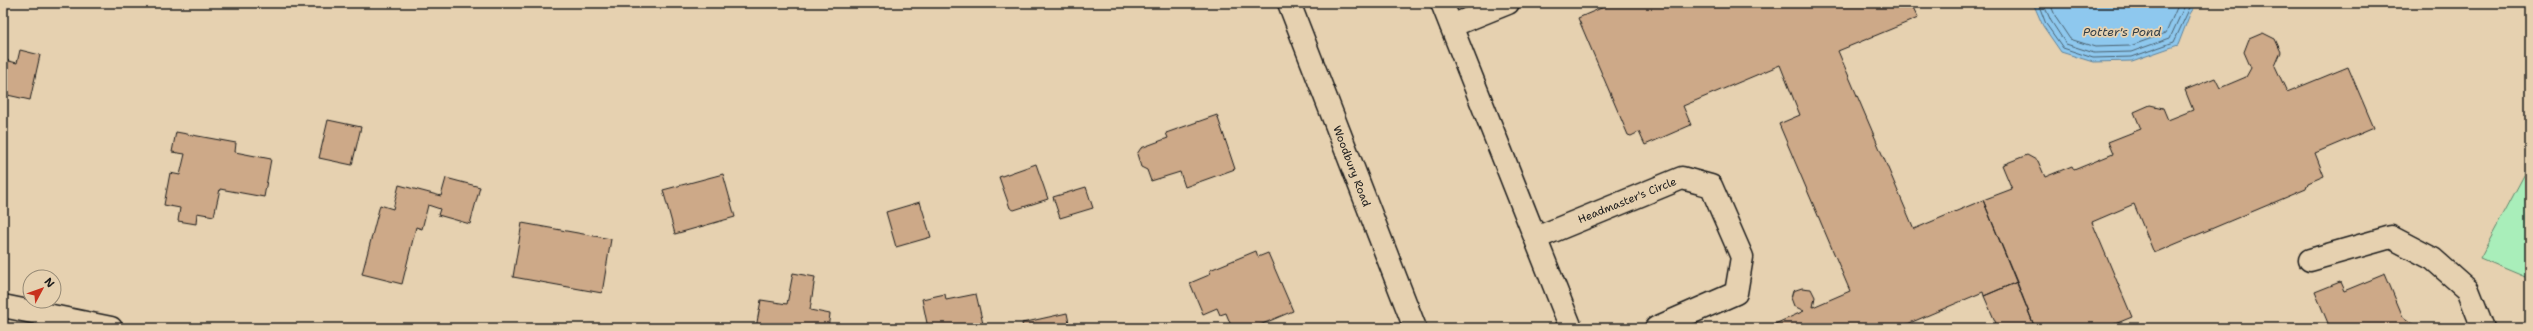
<svg xmlns="http://www.w3.org/2000/svg" width="2533" height="331" viewBox="0 0 2533 331" font-family="'Shantell Sans',sans-serif">
  <style>
    .green { fill: #a9eeba; stroke: #62856b }
    .water { fill: #8ec8ee; stroke: #60839a }
    .lines { fill: none; stroke-linecap: round; stroke-linejoin: round }
    .shore { stroke: #4a6170; stroke-width: 1 }
    .building { fill: #cda988; stroke: #1c1c1c }
    .minor-casing { stroke: #1c1c1c; stroke-width: 25 }
    .major-casing { stroke: #1c1c1c; stroke-width: 25 }
    .minor { stroke: #e6d1b0; stroke-width: 22 }
    .major { stroke: #e6d1b0; stroke-width: 22 }
    .labels { text-anchor: middle; stroke-width: 3.5; stroke-linejoin: round; paint-order: stroke }
    .street-label { font-size: 11px; fill: #1c1c1c; stroke: #e6d1b0 }
    .water-label { font-size: 12px; font-style: italic; fill: #333e46; stroke: #e6d1b0 }
  </style>
  <rect width="100%" height="100%" fill="#e6d1b0"/>
  <filter id="ink" filterUnits="userSpaceOnUse"><feTurbulence type="fractalNoise" baseFrequency=".025" numOctaves="2"/><feDisplacementMap in="SourceGraphic" scale="8" xChannelSelector="R" yChannelSelector="G"/><feConvolveMatrix kernelMatrix="1 2 1 2 8 2 1 2 1" color-interpolation-filters="sRGB"/></filter>
  <g filter="url(#ink)">
    <path class="green" d="M 2530,164 L 2530,279 L 2480,258 Z"/>
    <path class="water" d="M 2033,3 L 2197,3 L 2190,14 L 2178,45 L 2132,61 L 2093,62 L 2061,52 L 2043,26 Z"/>
    <g class="lines">
      <path class="shore" d="M 2038,3 L 2046,24 L 2063,48 L 2093,58 L 2132,57 L 2174,42 L 2192,3
        M 2043,3 L 2051,21 L 2066,44 L 2094,53 L 2131,52 L 2170,38 L 2186,3
        M 2050,3 L 2056,18 L 2070,39 L 2095,47 L 2130,46 L 2166,33 L 2179,3"/>
    </g>
    <path class="building" d="M 1613,3 L 1911,3 L 1918,18 L 1838,51 L 1914,229 L 1983,200 L 2017,282 L 1984,296 L 1983,292 L 1898,328 L 1766,328 L 1804,311 L 1794,306 L 1791,298 L 1793,291 L 1802,288 L 1811,289 L 1815,297 L 1813,307 L 1850,291 L 1779,124 L 1800,115 L 1780,65 L 1683,106 L 1691,125 L 1645,145 L 1639,132 L 1631,136 L 1628,135 L 1578,18 Z
      M 2263,33 L 2275,39 L 2281,52 L 2275,66 L 2287,92 L 2348,67 L 2374,128 L 2315,153 L 2324,176 L 2308,183 L 2306,189 L 2154,253 L 2134,204 L 2092,222 L 2132,317 L 2105,328 L 2035,328 L 1983,200 L 2012,189 L 2002,165 L 2027,155 L 2038,161 L 2045,177 L 2072,166 L 2074,170 L 2113,154 L 2108,142 L 2141,129 L 2134,112 L 2150,105 L 2163,108 L 2168,120 L 2193,110 L 2185,90 L 2215,78 L 2220,88 L 2246,77 L 2251,68 L 2244,52 L 2249,39 Z
      M 20,50 L 40,55 L 30,100 L 3,94 L 5,60 L 17,63 Z
      M 1217,115 L 1235,169 L 1185,187 L 1180,172 L 1151,181 L 1147,170 L 1141,167 L 1137,154 L 1141,148 L 1168,138 L 1166,133 Z
      M 328,120 L 361,127 L 352,165 L 319,158 Z
      M 176,132 L 236,143 L 235,152 L 271,159 L 264,197 L 220,189 L 214,216 L 197,213 L 196,224 L 178,221 L 180,208 L 164,205 L 170,173 L 180,175 L 185,154 L 172,152 Z
      M 1036,164 L 1048,199 L 1014,210 L 1010,208 L 999,177 Z
      M 723,174 L 735,217 L 675,234 L 663,190 Z
      M 446,178 L 480,187 L 470,224 L 438,215 L 440,209 L 428,205 L 422,229 L 416,227 L 402,284 L 362,274 L 380,205 L 393,209 L 399,185 L 441,196 Z
      M 1086,187 L 1093,208 L 1060,218 L 1053,197 Z
      M 920,202 L 931,237 L 896,247 L 886,212 Z
      M 522,223 L 611,239 L 602,293 L 513,277 Z
      M 1256,251 L 1258,257 L 1268,253 L 1293,311 L 1253,328 L 1232,328 L 1226,313 L 1220,315 L 1217,308 L 1203,314 L 1190,283 L 1209,275 L 1210,270 Z
      M 793,273 L 815,277 L 810,310 L 830,314 L 828,328 L 756,328 L 761,300 L 787,304 Z
      M 2385,274 L 2403,317 L 2413,324 L 2414,328 L 2330,328 L 2315,292 L 2340,282 L 2344,291 Z
      M 2017,282 L 2035,328 L 1998,328 L 1984,296 Z
      M 945,294 L 946,300 L 976,294 L 984,328 L 928,328 L 922,299 Z
      M 1067,313 L 1070,328 L 1023,328 L 1022,323 Z"/>
    <g class="lines">
      <g class="minor-casing">
        <path id="minor" d="M 1442,3 L 1571,328
          M 1451,26 L 1508,3
          M 1536,238 L 1682,178 L 1711,186 L 1742,257 L 1736,293 L 1656,328
          M 2310,260 L 2391,237 L 2433,259 L 2468,290 L 2483,328
          M 3,306 L 111,328"/>
      </g>
      <g class="major-casing">
        <path id="major" d="M 1289,3 L 1415,328"/>
      </g>
      <use href="#minor" class="minor"/>
      <use href="#major" class="major"/>
    </g>
  </g>
  <g class="labels">
    <g class="street-label">
      <text transform="translate(1352 166) rotate(69)" y="4">Woodbury Road</text>
      <text transform="translate(1627 200) rotate(-22)" y="4">Headmaster's Circle</text>
    </g>
    <g class="water-label">
      <text x="2122" y="36">Potter's Pond</text>
    </g>
  </g>
  <rect width="2533" height="331" fill="none" stroke="#e6d1b0" stroke-width="16"/>
  <rect x="8" y="8" width="2517" height="315" fill="none" stroke="#1c1c1c" stroke-width="1.5" filter="url(#ink)"/>
  <g transform="translate(42 289) rotate(49)"><circle r="19" fill="#e6d1b0" stroke="#958975"/>
  <path d="M0-3L7 15L0 10L-7 15Z" fill="#c8321e"/>
  <text y="-6" font-size="11" font-weight="bold" text-anchor="middle" fill="#1c1c1c">N</text>
  </g>
</svg>
